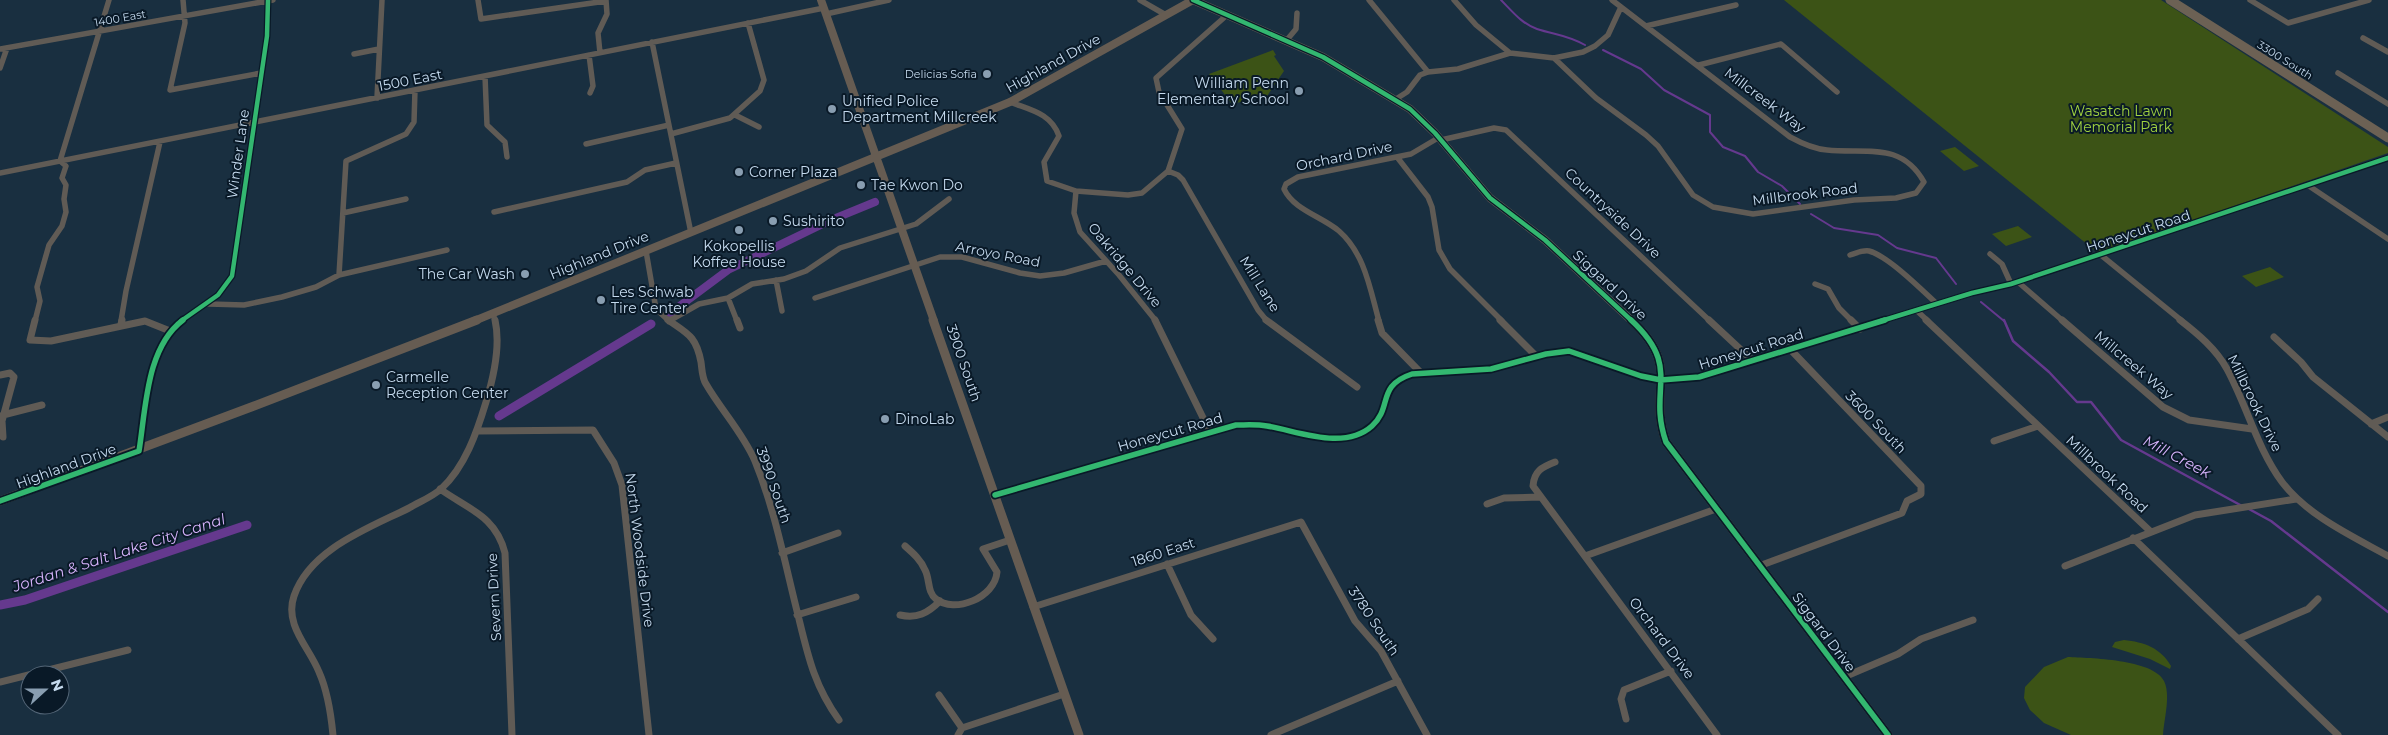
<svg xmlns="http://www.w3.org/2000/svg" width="2388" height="735" viewBox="0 0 2388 735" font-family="Montserrat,sans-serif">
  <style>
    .green { fill: #3c5316 }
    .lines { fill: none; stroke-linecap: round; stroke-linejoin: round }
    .stream-far1 { stroke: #65398e; stroke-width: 2 }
    .stream { stroke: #65398e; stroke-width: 2.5 }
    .canal-far1 { stroke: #65398e; stroke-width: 8 }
    .canal { stroke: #65398e; stroke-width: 9 }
    .minor-far1 { stroke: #605b55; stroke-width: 5.5 }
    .minor { stroke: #605b55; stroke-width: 7 }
    .tertiary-far1 { stroke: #605b55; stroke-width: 8 }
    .tertiary { stroke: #605b55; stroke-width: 9 }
    .secondary-far1 { stroke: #665c52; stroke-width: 8 }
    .secondary { stroke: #665c52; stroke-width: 9 }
    .primary { stroke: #6c6154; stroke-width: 9 }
    .cycleway-far1-casing { stroke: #091927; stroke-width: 7 }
    .cycleway-casing { stroke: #091927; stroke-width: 9 }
    .cycleway-far1 { stroke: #33b770; stroke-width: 4.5 }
    .cycleway { stroke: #33b770; stroke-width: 5.5 }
    .poi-dot { fill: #899eb1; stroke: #091927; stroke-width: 2 }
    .labels { text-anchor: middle; stroke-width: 4; stroke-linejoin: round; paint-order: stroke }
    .far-street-label { font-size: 11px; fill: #c5daee; stroke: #091927 }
    .far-poi-label { font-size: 11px; fill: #c5daee; stroke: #091927; text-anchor: end }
    .street-label { font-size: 14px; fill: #c5daee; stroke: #091927 }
    .poi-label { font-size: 14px; fill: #c5daee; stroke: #091927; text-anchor: start }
    .park-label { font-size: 14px; fill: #a1d240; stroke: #091927 }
    .water-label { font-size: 15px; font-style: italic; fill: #d7b3fc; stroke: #091927 }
  </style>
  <rect width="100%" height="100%" fill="#192f40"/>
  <path class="green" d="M 1784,0 L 2161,0 L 2388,147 L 2388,153 L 2098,253 Z
    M 1273,50 L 1276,55 L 1274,56 L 1284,71 L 1267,96 L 1232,104 L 1209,74 Z
    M 1955,147 L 1979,166 L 1964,171 L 1940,151 Z
    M 2018,226 L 2032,237 L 2006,246 L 1992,234 Z
    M 2270,267 L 2284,277 L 2256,287 L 2242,276 Z
    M 2124,640 C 2144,642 2161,648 2171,666 L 2170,669 L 2150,659 L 2112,647 L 2115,642 Z
    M 2068,657 C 2089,658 2153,659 2164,681 C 2171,695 2164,719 2163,735 L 2071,735 L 2044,723 L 2030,710 L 2024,698 L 2025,687 L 2044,667 Z"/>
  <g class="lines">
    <path class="stream-far1" d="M 1501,0 C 1512,11 1522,24 1537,29 C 1556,35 1567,35 1585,45
      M 1603,50 L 1641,69 L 1664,90 L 1710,115 L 1710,132 L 1723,147 L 1745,156 L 1758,172 L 1782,186 L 1800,204
      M 1811,214 L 1834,228 L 1878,235 L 1897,248 L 1936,258 L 1956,284
      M 1981,302 L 2004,321"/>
    <path class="stream" d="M 2004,320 L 2013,341 L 2049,372 L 2077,402 L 2091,402 L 2121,440 L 2242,506
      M 2247,508 L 2271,521 L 2388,612"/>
    <path class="canal-far1" d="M 669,314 L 728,270 L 831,220 L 875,202"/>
    <path class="canal" d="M 499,416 L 651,324
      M 0,605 L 25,600 L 247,525"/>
    <path class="minor-far1" d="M 183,0 L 185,23 L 170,90 L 261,73
      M 478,0 L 481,19 L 606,1
      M 1140,0 L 1166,15
      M 1369,0 L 1428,72
      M 1454,0 L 1476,25 L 1510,53
      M 2250,0 L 2288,23 L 2369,0
      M 826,14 L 889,0
      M 1646,26 L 1736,5
      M 2363,38 L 2388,52
      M 1286,41 L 1296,29 L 1297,13
      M 652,42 L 691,233
      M 0,49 L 273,0
      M 600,53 L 598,33 L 607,14 L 606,0
      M 354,54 L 379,49
      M 589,55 L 593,86 L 590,93
      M 1554,58 L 1596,98 L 1646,135 L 1658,146 L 1693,195 L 1713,207 L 1753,214 L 1854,200 L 1896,198 L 1916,193 L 1924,182 C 1901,141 1866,154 1827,150 C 1814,149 1801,143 1790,137 L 1612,0
      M 1699,65 L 1781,44 L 1837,92
      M 0,68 L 7,48
      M 2338,73 L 2388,104
      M 485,76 L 487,125 L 505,142 L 507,157
      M 377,98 L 382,0
      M 1396,99 L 1407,92 L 1420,75 L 1428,72 L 1458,69 L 1510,53 L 1554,58 L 1583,52 L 1595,46 L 1608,35 L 1621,7
      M 1010,102 C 1030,110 1051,113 1059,136 L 1044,162 L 1047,181 L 1076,191 L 1128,195 L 1142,193 L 1168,171 L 1182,129 L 1159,92 L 1156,78 L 1227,15
      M 735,115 L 759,127
      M 671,134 L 730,118 L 760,91 L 764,80 L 748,23
      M 1441,140 L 1494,128 L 1506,130 L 1710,321
      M 586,144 L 669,125
      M 1397,157 L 1428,197 L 1432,207 L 1439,250 L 1450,269 L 1502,321
      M 1168,171 L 1178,175 L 1183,180 L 1258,310 L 1267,321
      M 0,173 L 824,8
      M 2309,186 L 2388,239
      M 1076,191 L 1074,213 L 1080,232 L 1119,275 L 1156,321
      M 494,212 L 627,182 L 645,170 L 676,163
      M 343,213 L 406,199
      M 646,251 L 656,309 L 669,321
      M 1990,254 L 2002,264 L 2011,284
      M 1850,255 C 1856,253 1863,250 1869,251 C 1888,256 1922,290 1937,304
      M 2101,255 L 2182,321
      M 339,275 L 346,161 L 406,134 L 414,122 L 415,90
      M 776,280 L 782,311
      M 2018,282 L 2063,321
      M 1815,284 L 1828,289 L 1839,308 L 1852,321
      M 728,298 L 737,321
      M 815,298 L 940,257 L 962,257 L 1020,273 L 1040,276 L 1064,273 L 1106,261
      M 209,304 L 244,305 L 282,297 L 316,287 L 339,275 L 447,250
      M 1916,310 L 1928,321
      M 493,313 L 495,321
      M 35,321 L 40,301 L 37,287 L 49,245 L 62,226 L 66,212 L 64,199 L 66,185 L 62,178 L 66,166 L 60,161 L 109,0
      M 121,321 L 126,291 L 160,142
      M 181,321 L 218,295 L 232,276 L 267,36 L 268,0
      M 669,321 L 699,304 L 728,298 L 752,284 L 784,279 L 806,271 L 840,248 L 916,224 L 949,199
      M 1379,321 C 1370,289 1365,254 1339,231 C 1321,216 1294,210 1284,189 L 1286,184 L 1298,177 L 1411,154 L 1438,138
      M 1881,321 L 1972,293 L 2011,284 L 2388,158"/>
    <path class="minor" d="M 35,320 L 30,340 L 51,341 L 145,321 L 170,331
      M 668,320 C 688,334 696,336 701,362 C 702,369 702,378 706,384 C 721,410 743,433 755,461 C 775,510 785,564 798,615 C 808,656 814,685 839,720
      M 737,320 L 740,328
      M 1155,320 L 1210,432
      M 1266,320 L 1357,387
      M 1378,320 L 1382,333 L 1421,373
      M 1500,320 L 1536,356
      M 1709,320 L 1752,360
      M 1851,320 L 1860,329
      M 1926,320 L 2150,531
      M 2062,320 L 2163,407 L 2189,420 L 2252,429
      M 2180,320 C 2198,334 2216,349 2227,369 C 2247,406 2257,448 2282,482 C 2308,516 2352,536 2388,556
      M 669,321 L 671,320
      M 121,324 L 122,320
      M 2274,337 L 2301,362 L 2313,377 L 2388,437
      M 0,375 L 10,373 L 14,377 L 2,421 L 3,437
      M 3,415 L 42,405
      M 2371,424 L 2388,417
      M 478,431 L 593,430 L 614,463 L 622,485 L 649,735
      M 1994,441 L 2038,426
      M 139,451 C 146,408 146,348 183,320
      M 1555,462 C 1542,467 1534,471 1533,486 L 1717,735
      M 440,489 C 468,509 496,516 505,553 L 512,735
      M 995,495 L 1236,425 C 1246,425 1256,424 1267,426 C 1298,431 1344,451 1372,426 C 1393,407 1376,386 1412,374 L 1491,369 L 1546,354 L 1569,351 L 1641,376 L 1661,380 L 1699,377 L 1885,320
      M 1487,504 L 1504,498 L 1540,497
      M 2133,538 L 2338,735
      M 905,546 C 913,553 921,560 925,570 C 930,579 927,592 936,599 C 954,614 995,598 997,572 L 983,549 L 1010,540
      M 782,553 L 838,533
      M 1585,556 L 1716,509
      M 1167,564 L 1191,615 L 1213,639
      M 1759,566 L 1902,513 L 1907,501 L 1921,494 L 1921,486 L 1789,348
      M 2065,566 L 2195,515 L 2296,499
      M 1033,607 L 1301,522 L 1355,621 L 1381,651 L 1427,735
      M 797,615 L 856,597
      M 900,615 C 917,619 928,613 940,601
      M 2238,639 L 2308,609 L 2318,599
      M 1844,677 L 1898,654 L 1921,639 L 1973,620
      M 0,682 L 128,650
      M 939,695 L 962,728
      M 1626,719 L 1621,699 L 1624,690 L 1671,671
      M 333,735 C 331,714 328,692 319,672 C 309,647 284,625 294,596 C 310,549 369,528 409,508 C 419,502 432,497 441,489 C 465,467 477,432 486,402 C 494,376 501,346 495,320
      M 958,735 L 962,728 L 1064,694
      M 1271,735 L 1398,681"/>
    <path class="tertiary-far1" d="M 1193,0 L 1323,57 L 1410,109 L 1435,133 L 1490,198 L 1545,240 L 1632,321"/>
    <path class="tertiary" d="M 1631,320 C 1683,368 1647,388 1666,442 L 1888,735"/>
    <path class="secondary-far1" d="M 821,0 L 934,321
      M 474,321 L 1010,102 L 1193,0"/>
    <path class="secondary" d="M 933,320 L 1079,735
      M 0,501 L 254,406 L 477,320"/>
    <path class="primary" d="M 2170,0 L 2388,138"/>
    <g class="cycleway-far1-casing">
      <path id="cycleway-far1" d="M 1193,0 L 1323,57 L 1410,109 L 1435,133 L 1490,198 L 1545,240 L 1632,321
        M 181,321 L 218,295 L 232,276 L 267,36 L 268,0
        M 1881,321 L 1972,293 L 2011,284 L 2388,158"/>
    </g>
    <g class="cycleway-casing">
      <path id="cycleway" d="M 1631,320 C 1683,368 1647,388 1666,442 L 1888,735
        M 995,495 L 1236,425 C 1246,425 1256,424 1267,426 C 1298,431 1344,451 1372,426 C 1393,407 1376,386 1412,374 L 1491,369 L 1546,354 L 1569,351 L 1641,376 L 1661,380 L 1699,377 L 1885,320
        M 0,501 L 139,451 C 146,408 146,348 183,320"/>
    </g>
    <use href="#cycleway-far1" class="cycleway-far1"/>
    <use href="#cycleway" class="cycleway"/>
  </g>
  <g class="poi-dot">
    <circle cx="987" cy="74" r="5"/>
    <circle cx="1299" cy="91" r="5"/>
    <circle cx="832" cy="109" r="5"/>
    <circle cx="739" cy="172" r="5"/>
    <circle cx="861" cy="185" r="5"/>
    <circle cx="773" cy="221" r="5"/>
    <circle cx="739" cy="230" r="5"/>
    <circle cx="525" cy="274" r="5"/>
    <circle cx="601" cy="300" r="5"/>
    <circle cx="376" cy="385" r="5"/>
    <circle cx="885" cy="419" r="5"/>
  </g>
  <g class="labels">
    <g class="far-street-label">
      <text transform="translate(120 18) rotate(-10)" y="4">1400 East</text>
      <text transform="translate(2285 60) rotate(32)" y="4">3300 South</text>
    </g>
    <g class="far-poi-label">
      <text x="977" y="78">Delicias Sofia</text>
    </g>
    <g class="street-label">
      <text transform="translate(1053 63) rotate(-29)" y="5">Highland Drive</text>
      <text transform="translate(410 80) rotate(-11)" y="5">1500 East</text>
      <text transform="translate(1765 100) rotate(37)" y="5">Millcreek Way</text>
      <text transform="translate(238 154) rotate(-82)" y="5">Winder Lane</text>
      <text transform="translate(1344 156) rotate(-12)" y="5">Orchard Drive</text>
      <text transform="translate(1805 194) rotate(-7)" y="5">Millbrook Road</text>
      <text transform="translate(1613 213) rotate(43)" y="5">Countryside Drive</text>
      <text transform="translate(2138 231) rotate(-18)" y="5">Honeycut Road</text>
      <text transform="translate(998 254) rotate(11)" y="5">Arroyo Road</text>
      <text transform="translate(599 255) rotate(-22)" y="5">Highland Drive</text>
      <text transform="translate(1125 265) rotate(50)" y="5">Oakridge Drive</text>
      <text transform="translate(1260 284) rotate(58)" y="5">Mill Lane</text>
      <text transform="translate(1610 285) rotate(43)" y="5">Siggard Drive</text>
      <text transform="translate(1751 349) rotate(-17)" y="5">Honeycut Road</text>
      <text transform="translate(964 363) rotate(71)" y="5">3900 South</text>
      <text transform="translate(2134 365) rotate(40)" y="5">Millcreek Way</text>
      <text transform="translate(2255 403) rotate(64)" y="5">Millbrook Drive</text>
      <text transform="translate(1876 422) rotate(46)" y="5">3600 South</text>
      <text transform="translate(1170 432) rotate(-16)" y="5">Honeycut Road</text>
      <text transform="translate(66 466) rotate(-20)" y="5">Highland Drive</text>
      <text transform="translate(2107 474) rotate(43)" y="5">Millbrook Road</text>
      <text transform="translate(774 485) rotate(71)" y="5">3990 South</text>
      <text transform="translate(640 550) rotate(83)" y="5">North Woodside Drive</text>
      <text transform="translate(1163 552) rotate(-18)" y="5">1860 East</text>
      <text transform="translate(494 597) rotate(-93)" y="5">Severn Drive</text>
      <text transform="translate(1374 621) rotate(56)" y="5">3780 South</text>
      <text transform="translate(1824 632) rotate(53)" y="5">Siggard Drive</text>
      <text transform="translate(1662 638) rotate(53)" y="5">Orchard Drive</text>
    </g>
    <g class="poi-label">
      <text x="1289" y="88" text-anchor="end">William Penn<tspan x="1289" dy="16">Elementary School</tspan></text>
      <text x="842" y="106">Unified Police<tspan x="842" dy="16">Department Millcreek</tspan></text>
      <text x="749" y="177">Corner Plaza</text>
      <text x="871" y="190">Tae Kwon Do</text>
      <text x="783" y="226">Sushirito</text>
      <text x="739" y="251" text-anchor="middle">Kokopellis<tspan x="739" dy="16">Koffee House</tspan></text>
      <text x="515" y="279" text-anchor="end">The Car Wash</text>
      <text x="611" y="297">Les Schwab<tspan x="611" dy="16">Tire Center</tspan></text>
      <text x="386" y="382">Carmelle<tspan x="386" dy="16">Reception Center</tspan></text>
      <text x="895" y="424">DinoLab</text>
    </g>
    <g class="park-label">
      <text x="2121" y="116">Wasatch Lawn<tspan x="2121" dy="16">Memorial Park</tspan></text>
    </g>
    <g class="water-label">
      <text transform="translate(2177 457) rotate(28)" y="5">Mill Creek</text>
      <text transform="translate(119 553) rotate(-18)" y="5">Jordan &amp; Salt Lake City Canal</text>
    </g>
  </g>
  <g transform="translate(45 690) rotate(69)"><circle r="24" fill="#091927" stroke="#546677"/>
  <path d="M0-4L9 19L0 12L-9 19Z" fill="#899eb1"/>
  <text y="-8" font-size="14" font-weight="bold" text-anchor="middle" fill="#c5daee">N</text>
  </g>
</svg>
